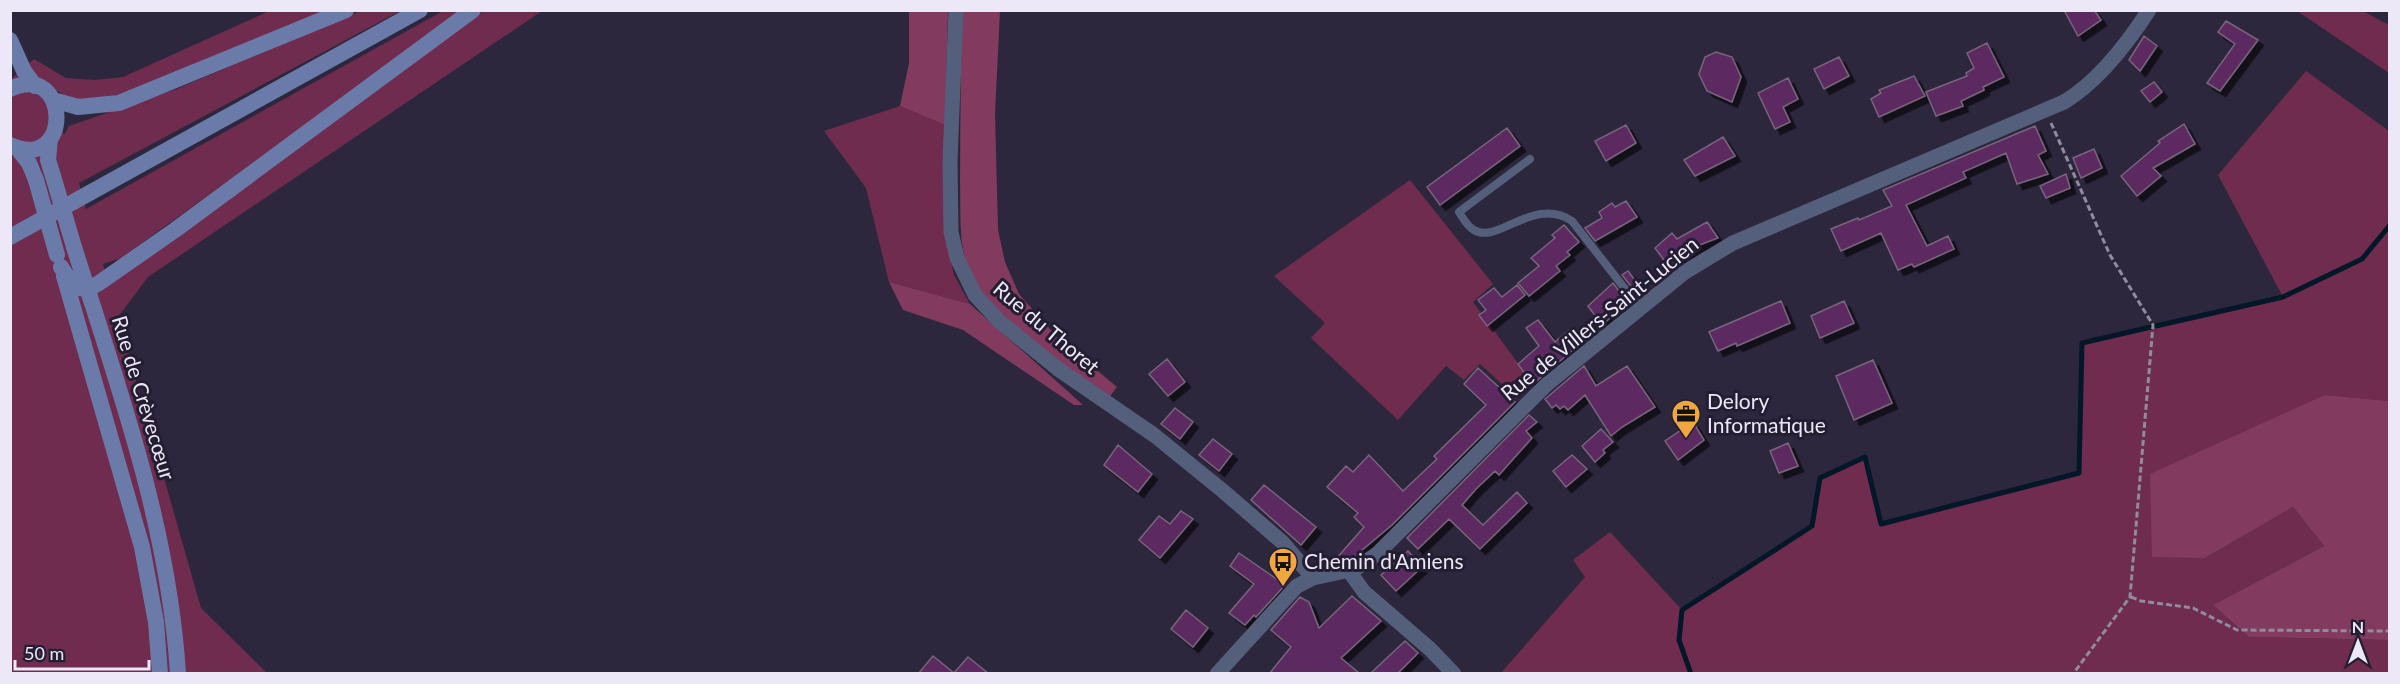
<svg xmlns="http://www.w3.org/2000/svg" width="2400" height="684" viewBox="0 0 2400 684" font-family="Lato,sans-serif">
  <style>
    .green { fill: #6f2c4f }
    .forest { fill: #823b5f }
    .lines { fill: none; stroke-linecap: round; stroke-linejoin: round }
    .stream { stroke: #021727; stroke-width: 5 }
    .building { fill: #5b2961; stroke: #78657a; stroke-width: 1.5; filter: url(#shadow) }
    .path { stroke: #908b9d; stroke-width: 3; stroke-dasharray: 6 3; stroke-linecap: butt }
    .service { stroke: #545f7c; stroke-width: 8 }
    .minor { stroke: #545f7c; stroke-width: 15 }
    .secondary { stroke: #6b7ba9; stroke-width: 16 }
    .secondary-bridge { stroke: #6b7ba9; stroke-width: 16 }
    .labels { text-anchor: middle; stroke-width: 6; stroke-linejoin: round; paint-order: stroke }
    .street-label { font-size: 21px; fill: #ece8f7; stroke: #241e33 }
    .poi-label { font-size: 21px; fill: #ece8f7; stroke: #241e33; text-anchor: start }
  </style>
  <defs>
    <filter id="shadow"><feDropShadow dx="5.5" dy="5.5" stdDeviation="0" flood-color="#0009"/></filter>
  </defs>
  <rect width="100%" height="100%" fill="#2d273d"/>
  <path class="green" d="M 269,11 L 328,11 L 142,87 L 91,103 L 71,100 L 43,81 L 64,135 L 69,126 L 179,88 L 360,11 L 400,11 L 79,183 L 86,209 L 443,11 L 464,11 L 121,258 L 103,264 L 108,284 L 484,11 L 542,11 L 148,277 L 118,317 L 201,608 L 267,673 L 11,673 L 10,80 L 34,59 L 66,78 L 95,80 L 123,77 Z
    M 2297,11 L 2363,11 L 2389,25 L 2389,73 Z
    M 2306,71 L 2389,131 L 2389,401 L 2325,395 L 2205,558 L 2293,507 L 2324,546 L 2213,605 L 2249,637 L 2389,640 L 2389,673 L 1500,674 L 1585,577 L 1573,560 L 1610,532 L 1682,610 L 1812,526 L 1820,478 L 1865,457 L 1881,524 L 2079,473 L 2082,343 L 2283,297 L 2218,175 Z
    M 900,106 L 945,125 L 947,244 L 954,275 L 970,304 L 889,282 L 866,188 L 824,131 Z
    M 1410,180 L 1493,284 L 1473,302 L 1531,381 L 1516,397 L 1480,364 L 1464,380 L 1446,366 L 1398,420 L 1311,338 L 1325,323 L 1274,276 Z"/>
  <path class="forest" d="M 909,11 L 948,11 L 945,125 L 900,106 L 909,63 Z
    M 962,11 L 1000,11 L 995,113 L 998,230 L 1005,262 L 1019,294 L 1056,336 L 1117,387 L 1108,399 C 1072,370 988,313 970,274 C 958,247 961,213 960,184 C 960,126 961,68 962,11 Z
    M 889,282 L 970,304 L 1083,405 L 1074,405 L 963,330 L 903,310 Z
    M 2325,395 L 2389,401 L 2389,640 L 2249,637 L 2213,605 L 2324,546 L 2293,507 L 2205,558 L 2152,557 L 2150,474 Z"/>
  <g class="lines">
    <path class="stream" d="M 2156,326 L 2283,297 L 2362,259 L 2390,225
      M 1691,674 L 1679,640 L 1682,610 L 1812,526 L 1820,478 L 1865,457 L 1881,524 L 2079,473 L 2082,343 L 2151,327"/>
  </g>
  <path class="building" d="M 2064,10 L 2094,10 L 2101,20 L 2078,36 Z
    M 2226,21 L 2258,40 L 2220,91 L 2207,83 L 2235,44 L 2218,32 Z
    M 2144,36 L 2157,46 L 2140,71 L 2129,60 Z
    M 1987,43 L 2004,77 L 1983,87 L 1984,90 L 1961,101 L 1963,106 L 1936,116 L 1926,92 L 1967,76 L 1966,73 L 1974,68 L 1967,53 Z
    M 1716,52 L 1732,57 L 1741,77 L 1732,102 L 1707,91 L 1699,74 L 1705,57 Z
    M 1839,57 L 1849,76 L 1824,89 L 1814,69 Z
    M 1914,76 L 1925,96 L 1879,117 L 1871,99 L 1881,93 L 1879,90 Z
    M 1788,78 L 1798,99 L 1783,107 L 1790,122 L 1775,129 L 1758,93 Z
    M 2154,82 L 2162,92 L 2150,102 L 2141,91 Z
    M 2184,124 L 2195,144 L 2153,168 L 2161,176 L 2137,196 L 2121,176 L 2160,143 L 2158,141 Z
    M 1626,125 L 1636,143 L 1606,161 L 1595,141 Z
    M 2035,126 L 2046,151 L 2038,155 L 2048,174 L 2017,184 L 2006,153 L 1963,172 L 1966,178 L 1906,205 L 1927,246 L 1948,236 L 1954,249 L 1914,267 L 1912,264 L 1898,270 L 1881,233 L 1841,251 L 1831,229 L 1858,218 L 1859,220 L 1892,206 L 1883,190 Z
    M 1507,128 L 1520,146 L 1440,205 L 1427,187 Z
    M 1723,137 L 1735,156 L 1695,176 L 1684,160 Z
    M 2094,149 L 2102,168 L 2081,178 L 2073,158 Z
    M 2066,174 L 2070,188 L 2046,198 L 2040,186 Z
    M 1626,201 L 1637,217 L 1595,241 L 1585,228 L 1602,218 L 1599,212 L 1612,203 L 1615,207 Z
    M 1707,222 L 1718,238 L 1694,247 L 1670,268 L 1655,248 L 1672,233 L 1677,239 Z
    M 1564,225 L 1579,242 L 1567,252 L 1570,255 L 1556,266 L 1560,271 L 1529,296 L 1518,283 L 1539,266 L 1531,258 L 1555,238 L 1552,235 Z
    M 1628,271 L 1643,291 L 1638,295 L 1622,275 Z
    M 1613,283 L 1628,303 L 1602,325 L 1588,306 Z
    M 1517,285 L 1525,295 L 1487,326 L 1479,315 L 1486,310 L 1478,300 L 1494,288 L 1502,297 Z
    M 1781,301 L 1790,323 L 1737,346 L 1736,343 L 1718,351 L 1709,332 Z
    M 1844,301 L 1854,323 L 1820,338 L 1811,316 Z
    M 1538,320 L 1555,342 L 1569,330 L 1580,344 L 1533,384 L 1518,364 L 1539,346 L 1526,328 Z
    M 1167,359 L 1185,382 L 1168,396 L 1149,374 Z
    M 1873,360 L 1892,403 L 1854,420 L 1836,376 Z
    M 1584,366 L 1596,386 L 1627,366 L 1655,407 L 1622,427 L 1611,436 L 1585,395 L 1568,410 L 1564,406 L 1560,409 L 1556,405 L 1552,408 L 1545,399 Z
    M 1478,368 L 1515,402 L 1392,525 L 1350,560 L 1338,563 L 1335,560 L 1364,527 L 1354,517 L 1358,513 L 1327,487 L 1346,466 L 1353,472 L 1369,455 L 1403,491 L 1437,459 L 1434,456 L 1486,405 L 1464,384 Z
    M 1175,408 L 1193,422 L 1180,439 L 1161,424 Z
    M 1529,415 L 1537,422 L 1526,431 L 1532,438 L 1499,475 L 1495,471 L 1476,489 L 1462,505 L 1483,525 L 1517,492 L 1527,503 L 1480,549 L 1449,519 L 1418,549 L 1407,538 Z
    M 1693,422 L 1704,440 L 1678,460 L 1665,441 Z
    M 1601,429 L 1613,442 L 1603,450 L 1605,453 L 1595,462 L 1582,446 Z
    M 1213,439 L 1232,454 L 1219,471 L 1199,455 Z
    M 1788,443 L 1798,466 L 1779,473 L 1770,451 Z
    M 1118,445 L 1152,474 L 1138,492 L 1104,465 Z
    M 1572,455 L 1587,469 L 1566,487 L 1553,471 Z
    M 1264,485 L 1316,527 L 1301,545 L 1251,500 Z
    M 1181,511 L 1193,519 L 1160,558 L 1139,540 L 1159,516 L 1170,524 Z
    M 1408,551 L 1422,567 L 1396,591 L 1381,575 Z
    M 1239,553 L 1285,585 L 1256,617 L 1254,615 L 1245,625 L 1229,613 L 1254,584 L 1230,566 Z
    M 1352,596 L 1381,621 L 1341,658 L 1359,673 L 1269,674 L 1291,647 L 1271,630 L 1300,597 L 1309,602 L 1319,628 Z
    M 1186,610 L 1208,628 L 1193,647 L 1171,629 Z
    M 1405,641 L 1418,653 L 1398,673 L 1371,673 Z
    M 933,656 L 954,673 L 968,657 L 989,674 L 918,674 Z"/>
  <g class="lines">
    <path class="path" d="M 2051,123 L 2110,255 L 2153,325 L 2130,597 L 2073,674
      M 2131,597 L 2141,601 L 2193,608 L 2237,630 L 2390,631"/>
    <path class="service" d="M 1530,159 L 1459,212 C 1463,218 1467,226 1474,230 C 1498,245 1534,195 1572,221 L 1640,308"/>
    <path class="minor" d="M 956,10 L 950,161 L 951,232 L 957,258 L 975,295 L 999,321 L 1058,369 L 1154,435 L 1223,491 L 1282,542 L 1313,578
      M 1349,571 L 1364,592 L 1430,649 L 1454,674
      M 1217,674 L 1297,586 L 1313,578 L 1355,569 L 1377,554 L 1546,385 L 1685,272 L 1733,243 L 2064,102 C 2099,81 2127,44 2149,10"/>
    <path class="secondary" d="M 10,40 L 24,71 L 35,86
      M 10,89 C 71,60 73,174 10,145
      M 53,100 L 78,107 L 119,103 L 346,10
      M 50,139 L 48,160 L 53,176
      M 17,148 L 29,163 L 36,180
      M 10,237 L 420,10
      M 74,247 C 118,386 169,526 178,674
      M 61,267 C 72,285 78,296 99,283 L 175,230 L 473,10
      M 64,276 L 142,547 L 156,622 L 160,674"/>
    <path class="secondary-bridge" d="M 53,176 L 74,247
      M 36,180 L 57,255"/>
  </g>
  <defs>
    <g id="office-pin" transform="scale(1.5)"><path d="M0 17L-7.5 6A9.5 9.5 0 1 1 7.5 6Z" fill="#efa73e" stroke="#241e33"/><path d="M-6-3h4V-5.5h4V-3h4V5H-6ZM-1-4.5V-3h2v-1.5ZM-6 0V1H6V0Z" fill="#111"/></g>
    <g id="bus-pin" transform="scale(1.5)"><path d="M0 17L-7.5 6A9.5 9.5 0 1 1 7.5 6Z" fill="#efa73e" stroke="#241e33"/><path d="M-5-6H5V4H4V6H2V4H-2V6H-4V4H-5ZM-3.5-4V0h7V-4ZM-3.5 1.2v1.5H-2V1.2ZM2 1.2v1.5H3.5V1.2Z" fill="#111"/></g>
  </defs>
  <g fill-rule="evenodd">
    <use href="#office-pin" x="1686" y="414"/>
    <use href="#bus-pin" x="1283" y="562"/>
  </g>
  <g class="labels">
    <g class="street-label">
      <text transform="translate(1600 319) rotate(-39)" y="7">Rue de Villers-Saint-Lucien</text>
      <text transform="translate(1046 328) rotate(40)" y="7">Rue du Thoret</text>
      <text transform="translate(143 398) rotate(73)" y="7">Rue de Crèvecœur</text>
    </g>
    <g class="poi-label">
      <text x="1707" y="409">Delory<tspan x="1707" dy="24">Informatique</tspan></text>
      <text x="1304" y="569">Chemin d'Amiens</text>
    </g>
  </g>
  <rect width="2400" height="684" fill="none" stroke="#ece8f7" stroke-width="24"/>
  <g transform="translate(2358 642)" stroke="#241e33" stroke-width="4.5" paint-order="stroke">
  <path d="M0-4.5L10 22L0 15L-10 22Z" fill="#ece8f7"/>
  <text y="-9" font-size="16" font-weight="bold" text-anchor="middle" fill="#ece8f7">N</text>
  </g>
  <path d="M15 660v9h134v-9" fill="none" stroke="#ece8f7" stroke-width="3"/>
  <text x="24" y="660" font-size="18" fill="#ece8f7" stroke="#241e33" stroke-width="4.5" paint-order="stroke">50 m</text>
</svg>
